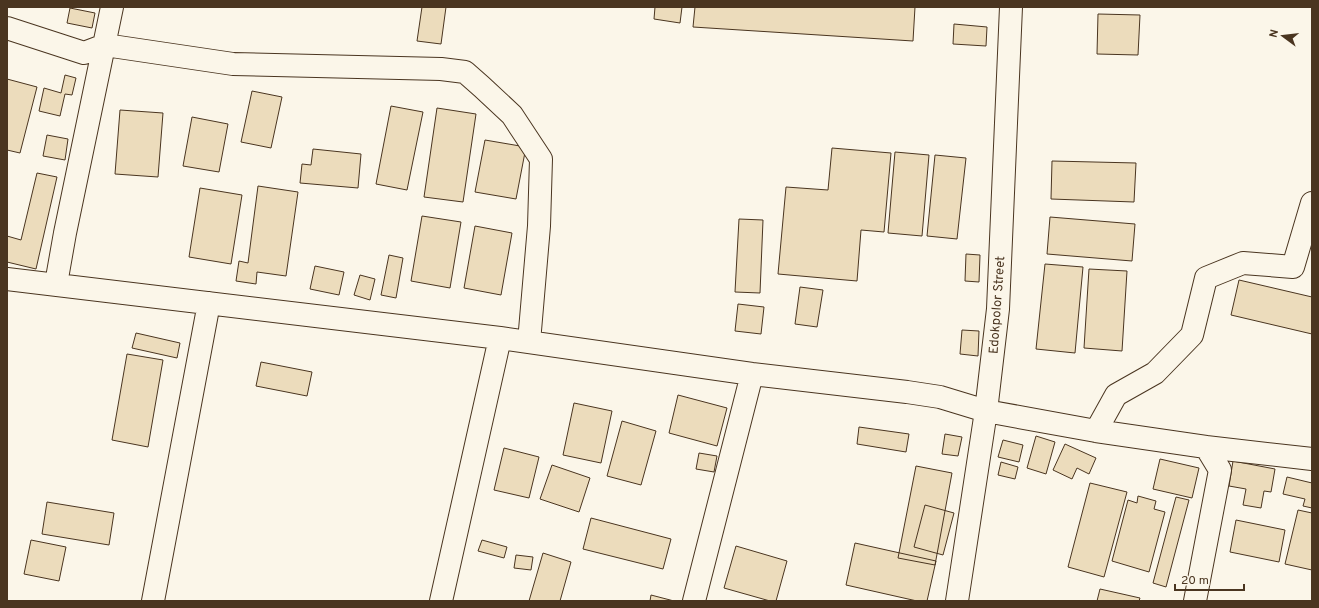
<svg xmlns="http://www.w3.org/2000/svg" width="1319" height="608" viewBox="0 0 1319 608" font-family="Overpass,sans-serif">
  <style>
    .building { fill: #ecdcbc; stroke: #4a3520 }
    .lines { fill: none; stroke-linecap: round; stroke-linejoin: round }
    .minor-casing { stroke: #4a3520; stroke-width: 24 }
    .minor { stroke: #fbf6e9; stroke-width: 22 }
    .labels { text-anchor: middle; stroke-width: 3; stroke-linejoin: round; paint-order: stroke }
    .street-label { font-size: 13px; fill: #4a3520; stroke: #fbf6e9 }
  </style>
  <rect width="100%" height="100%" fill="#fbf6e9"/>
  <path class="building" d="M 422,7 L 446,7 L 441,44 L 417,41 Z
    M 655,7 L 682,7 L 680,23 L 654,19 Z
    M 695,7 L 915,7 L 913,41 L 693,27 Z
    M 70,8 L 95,13 L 92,28 L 67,23 Z
    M 1098,14 L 1140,15 L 1138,55 L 1097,54 Z
    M 954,24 L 987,27 L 986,46 L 953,44 Z
    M 65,75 L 76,78 L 72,95 L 65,94 L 60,116 L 39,111 L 44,88 L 61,93 Z
    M 7,79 L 37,87 L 20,153 L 7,150 Z
    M 252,91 L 282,97 L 271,148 L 241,142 Z
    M 391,106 L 423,112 L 407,190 L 376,184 Z
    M 437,108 L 476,114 L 463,202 L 424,197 Z
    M 120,110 L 163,113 L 158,177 L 115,174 Z
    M 192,117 L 228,124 L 219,172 L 183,166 Z
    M 47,135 L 68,139 L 65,160 L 43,156 Z
    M 485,140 L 526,147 L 516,199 L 475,192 Z
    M 832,148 L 891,153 L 884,232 L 861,230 L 857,281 L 778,274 L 786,187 L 828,190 Z
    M 313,149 L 361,154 L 358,188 L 300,183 L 302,164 L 311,165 Z
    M 895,152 L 929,155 L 922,236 L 888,233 Z
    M 935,155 L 966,158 L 957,239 L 927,236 Z
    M 1052,161 L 1136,163 L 1134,202 L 1051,199 Z
    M 37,173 L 57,177 L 36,269 L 7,262 L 7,236 L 21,240 Z
    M 258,186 L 298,192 L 286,276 L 257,272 L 256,284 L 236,281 L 239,261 L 248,263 Z
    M 200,188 L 242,195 L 231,264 L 189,257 Z
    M 422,216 L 461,222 L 450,288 L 411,281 Z
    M 1050,217 L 1135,224 L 1132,261 L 1047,254 Z
    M 739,219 L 763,220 L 760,293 L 735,292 Z
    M 475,226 L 512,233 L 501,295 L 464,288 Z
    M 966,254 L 980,255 L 979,282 L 965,281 Z
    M 389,255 L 403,258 L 396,298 L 381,295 Z
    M 1045,264 L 1083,267 L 1075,353 L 1036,349 Z
    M 315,266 L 344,272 L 339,295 L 310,289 Z
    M 1089,269 L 1127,271 L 1122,351 L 1084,348 Z
    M 360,275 L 375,279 L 370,300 L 354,295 Z
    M 1239,280 L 1312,297 L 1312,334 L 1231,315 Z
    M 800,287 L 823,290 L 817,327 L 795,324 Z
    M 738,304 L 764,307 L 761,334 L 735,331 Z
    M 962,330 L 979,331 L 978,356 L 960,354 Z
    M 136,333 L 180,343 L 177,358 L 132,348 Z
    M 127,354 L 163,360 L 148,447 L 112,440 Z
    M 261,362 L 312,372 L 307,396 L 256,386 Z
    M 678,395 L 727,408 L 717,446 L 669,433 Z
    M 574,403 L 612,411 L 601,463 L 563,455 Z
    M 622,421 L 656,431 L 641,485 L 607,476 Z
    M 859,427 L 909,434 L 906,452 L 857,444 Z
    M 945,434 L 962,437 L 958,456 L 942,454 Z
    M 1036,436 L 1055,442 L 1046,474 L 1027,468 Z
    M 1003,440 L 1023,445 L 1019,462 L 998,457 Z
    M 1065,444 L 1096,458 L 1089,474 L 1077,468 L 1072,479 L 1053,470 Z
    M 504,448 L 539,457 L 529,498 L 494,490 Z
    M 699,453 L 717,456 L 714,472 L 696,469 Z
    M 1160,459 L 1199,468 L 1192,498 L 1153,489 Z
    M 1233,461 L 1275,469 L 1271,492 L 1264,491 L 1261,508 L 1243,505 L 1246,489 L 1229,486 Z
    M 1001,462 L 1018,467 L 1015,479 L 998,475 Z
    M 552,465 L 590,478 L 579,512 L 540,499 Z
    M 916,466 L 952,473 L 935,565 L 898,558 Z
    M 1287,477 L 1312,483 L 1312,508 L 1303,506 L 1305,499 L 1283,494 Z
    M 1090,483 L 1127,492 L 1104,577 L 1068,567 Z
    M 1138,496 L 1156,501 L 1154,509 L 1165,512 L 1149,572 L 1112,561 L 1128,500 L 1137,503 Z
    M 1176,497 L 1189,500 L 1166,587 L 1153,583 Z
    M 47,502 L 114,513 L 109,545 L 42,534 Z
    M 925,505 L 954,513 L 943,555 L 914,547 Z
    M 1298,510 L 1312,513 L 1312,570 L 1285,564 Z
    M 591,518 L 671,539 L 663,569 L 583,549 Z
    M 1236,520 L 1285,530 L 1279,562 L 1230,552 Z
    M 31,540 L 66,547 L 59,581 L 24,574 Z
    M 482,540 L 507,547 L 504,558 L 478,551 Z
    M 855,543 L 936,561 L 927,601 L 917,601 L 846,585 Z
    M 736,546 L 787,561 L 776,601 L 770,601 L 724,588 Z
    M 543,553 L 571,562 L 560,601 L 529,601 Z
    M 516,555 L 533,557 L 531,570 L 514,568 Z
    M 1100,589 L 1140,598 L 1139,601 L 1097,601 Z
    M 651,595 L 674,601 L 650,601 Z"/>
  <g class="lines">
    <g class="minor-casing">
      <path id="minor" d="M 7,28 L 84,53 L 105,45 L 233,64 L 441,69 L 465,72 L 482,87 L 512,115 L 541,159 L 539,226 L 529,342
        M 7,279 L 500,338 L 752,374 L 907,392 L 940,397 L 986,411 L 1096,431 L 1206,447 L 1220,470 L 1195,601
        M 56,284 L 65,233 L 112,7
        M 1096,431 L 1116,395 L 1155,373 L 1192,335 L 1206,278 L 1243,263 L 1293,267 L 1312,203
        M 1206,447 L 1312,459
        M 153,601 L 209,303
        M 441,601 L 500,338
        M 694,601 L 752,374
        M 957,601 L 986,411 L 998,309 L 1011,7"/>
    </g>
    <use href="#minor" class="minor"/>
  </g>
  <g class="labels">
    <g class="street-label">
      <text transform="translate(996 305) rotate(-86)" y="5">Edokpolor Street</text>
    </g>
  </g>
  <rect width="1319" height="608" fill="none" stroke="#4a3520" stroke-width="16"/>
  <g transform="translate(1283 36) rotate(285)" stroke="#fbf6e9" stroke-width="3" paint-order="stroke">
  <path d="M0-3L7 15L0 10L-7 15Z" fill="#4a3520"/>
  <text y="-6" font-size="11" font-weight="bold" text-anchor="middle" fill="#4a3520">N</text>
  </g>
  <path d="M1175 584v6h69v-6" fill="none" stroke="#4a3520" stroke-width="2"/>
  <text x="1181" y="584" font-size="12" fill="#4a3520" stroke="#fbf6e9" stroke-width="3" paint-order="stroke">20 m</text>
</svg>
